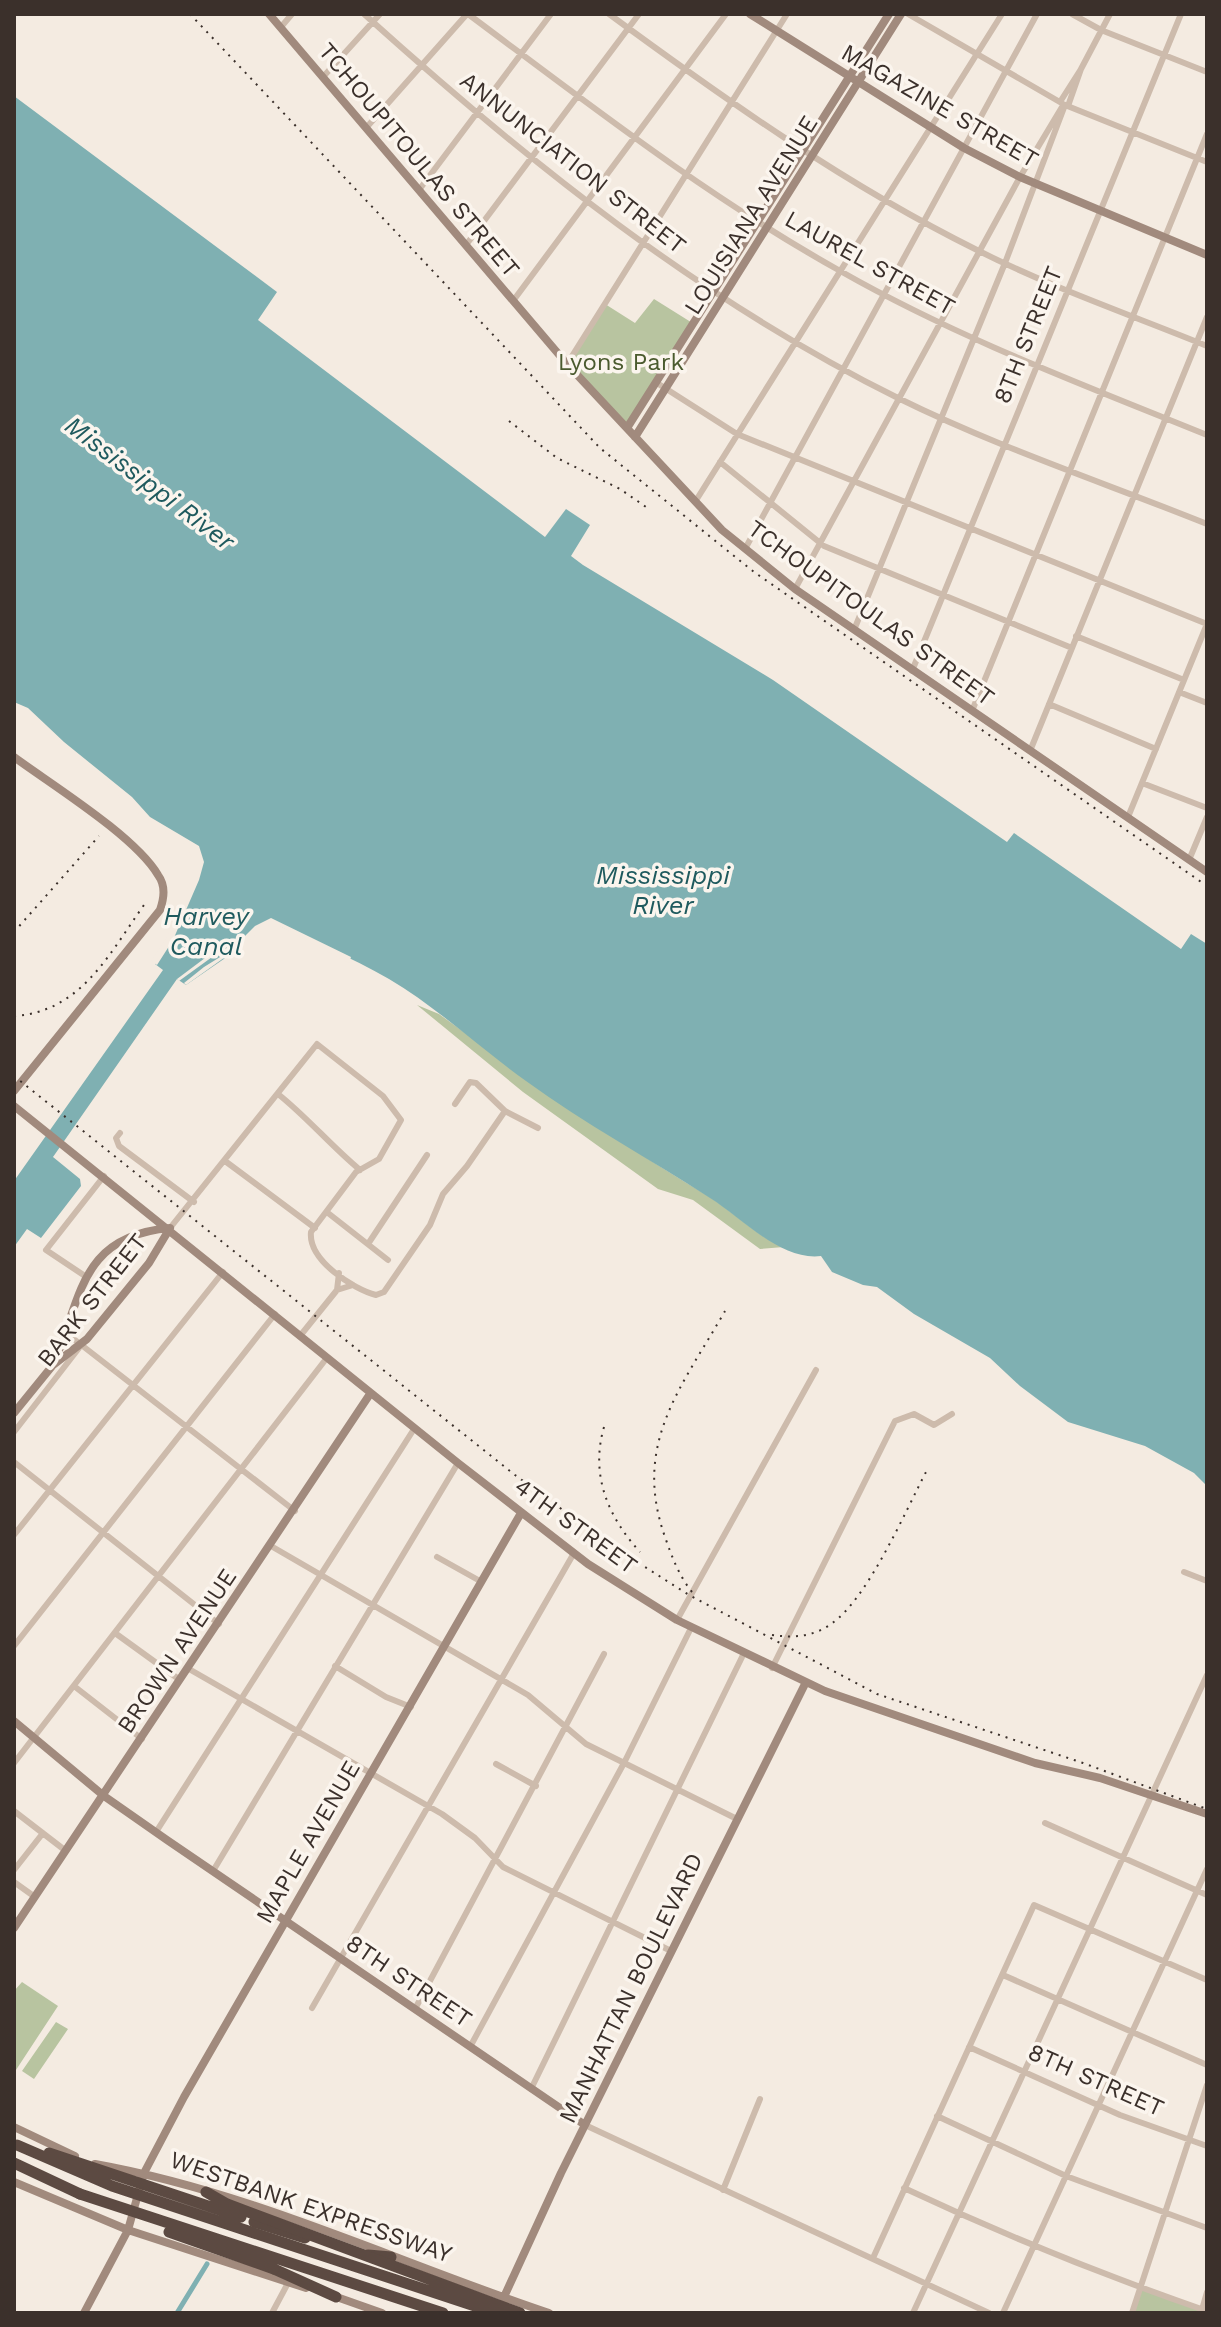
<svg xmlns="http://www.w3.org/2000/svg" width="1221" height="2327" viewBox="0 0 1221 2327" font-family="'Work Sans',sans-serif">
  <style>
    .green { fill: #b8c4a0 }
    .water { fill: #7fb0b2 }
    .pier { fill: #f4ebe1 }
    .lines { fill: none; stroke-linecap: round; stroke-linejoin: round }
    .canal { stroke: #7fb0b2; stroke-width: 5 }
    .street { stroke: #cdbbac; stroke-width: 6 }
    .secondary { stroke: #a18a7d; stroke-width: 8 }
    .highway { stroke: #5c4a42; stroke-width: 11 }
    .rail { stroke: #3b302b; stroke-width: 2; stroke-dasharray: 2 6; stroke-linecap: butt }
    .highway-bridge { stroke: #5c4a42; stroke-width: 11 }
    .labels { text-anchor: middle; stroke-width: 7; stroke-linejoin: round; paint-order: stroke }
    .street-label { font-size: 24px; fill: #3b302b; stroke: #fbf5ee }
    .park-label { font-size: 24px; fill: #4a5a2e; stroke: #fbf5ee }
    .water-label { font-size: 26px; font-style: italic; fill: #1f5a5e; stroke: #fbf5ee }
  </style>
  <rect width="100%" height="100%" fill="#f4ebe1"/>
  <path class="green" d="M 654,299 L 694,324 L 627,428 L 567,364 L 605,304 L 635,323 Z
    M 417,1005 L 439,1014 C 527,1078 616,1141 708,1196 C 734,1212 756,1236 784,1247 L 760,1249 L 693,1200 L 658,1189 L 523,1092 Z
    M 22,1982 L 58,2006 L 14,2073 L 14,1991 Z
    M 56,2022 L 68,2029 L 34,2079 L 22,2071 Z
    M 1140,2288 L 1207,2313 L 1132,2313 Z"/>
  <path class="water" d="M 14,96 L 277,292 L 258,320 L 545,537 L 566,509 L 590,525 L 571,556 L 583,565 L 773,680 L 1007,842 L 1014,833 L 1181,949 L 1191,934 L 1207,944 L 1207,1486 L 1194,1473 L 1145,1446 L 1068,1422 L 1020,1386 L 990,1358 L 914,1314 L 877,1287 L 863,1285 L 832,1272 L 821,1256 C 781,1261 742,1218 710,1198 C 650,1159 585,1124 526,1081 C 480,1048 438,1008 389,979 C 351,957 309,940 269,921 L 235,946 L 234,952 L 186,985 L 177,979 L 53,1157 L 80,1179 L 81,1186 L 41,1238 L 27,1229 L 14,1247 L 14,1181 L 163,970 L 155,964 L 171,939 L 199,862 L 188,841 L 155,822 L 72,752 L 14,709 Z"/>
  <path class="pier" d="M 14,702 L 28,708 L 64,742 L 132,797 L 150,817 L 199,846 L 204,862 L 199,880 L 173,940 L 157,965 L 151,961 L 167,937 L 191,880 L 195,863 L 185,844 L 132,809 L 95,773 L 14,710 Z
    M 271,918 L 351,957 L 349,963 L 281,927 L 270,925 L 186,985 L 184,983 L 204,967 L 233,949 L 219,952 L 179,981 L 177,979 L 213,952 L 235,946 L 255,926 Z"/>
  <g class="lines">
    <path class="canal" d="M 177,2313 L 207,2264"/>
    <path class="street" d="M 364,14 C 528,162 699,299 898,398 C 997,447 1105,483 1207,524
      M 468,14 C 590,105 709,198 842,272 C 958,338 1084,385 1207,435
      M 609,14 C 726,100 846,185 977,250 C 1050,287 1131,315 1207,346
      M 908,14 L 1065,105 L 1207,162
      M 1072,14 L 1101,30 L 1207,72
      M 281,27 L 292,14
      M 323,77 L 380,14
      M 1060,102 L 1081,69
      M 1068,106 L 1081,69 L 1110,14
      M 366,128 L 467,14
      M 419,190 L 551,14
      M 466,245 L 639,14
      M 513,301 L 726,14
      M 567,364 L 787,14
      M 657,383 L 737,434 L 1207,624
      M 720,462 L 824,546 L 1072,648
      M 695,502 L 1002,14
      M 745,549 L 1037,14
      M 795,589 L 1020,177 L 1062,107
      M 854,630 L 1005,263 L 1065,105
      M 1076,636 L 1184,680
      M 912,671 L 1181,14
      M 1179,692 L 1207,703
      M 1049,704 L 1156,749
      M 972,711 L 1207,134
      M 1030,751 L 1207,317
      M 1142,783 L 1207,808
      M 1128,817 L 1207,624
      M 1189,860 L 1207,817
      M 278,1094 C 308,1118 330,1145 360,1170
      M 455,1104 L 470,1082 L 476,1083 L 505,1111 L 538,1128
      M 120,1133 L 116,1138 L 119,1146 L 194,1202
      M 225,1161 L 315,1228
      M 328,1213 L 388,1260
      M 170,1228 L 317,1044 L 383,1096 L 401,1120 L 379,1159 L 356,1172 L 311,1232 C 308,1260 353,1289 376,1295 L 384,1292 L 430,1225 L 443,1194 L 467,1166 L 505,1111
      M 368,1244 L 427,1155
      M 339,1273 L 337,1290 L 353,1285
      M 85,1276 L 46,1250 L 104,1176
      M 66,1333 L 295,1511
      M 300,1336 L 337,1290
      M 14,1432 L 79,1348
      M 14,1462 L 219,1624
      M 14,1535 L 223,1272
      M 271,1546 L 528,1695 L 586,1744 L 737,1819
      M 437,1557 L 480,1581
      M 1184,1572 L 1207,1581
      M 677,1620 L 816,1370
      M 115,1633 L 180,1680
      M 14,1646 L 275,1314
      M 335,1666 L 386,1697 L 411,1707
      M 772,1668 L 895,1421 L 914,1414 L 934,1425 L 952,1414
      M 189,1669 L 442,1814 L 475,1838 L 503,1867 L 671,1951
      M 74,1686 L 142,1739
      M 14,1763 L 326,1359
      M 496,1764 L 536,1786
      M 14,1811 L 66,1851
      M 1045,1823 L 1207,1895
      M 156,1832 L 414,1429
      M 14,1870 L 43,1833
      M 213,1871 L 458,1463
      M 14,1882 L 35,1897
      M 1003,1975 L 1207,2065
      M 312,2008 L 574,1553
      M 415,2009 L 604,1654
      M 470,2047 L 624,1763 L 691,1628
      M 969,2047 L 1120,2115 L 1207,2146
      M 531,2089 L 744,1653
      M 937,2116 L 1066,2176 L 1207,2228
      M 585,2125 L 989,2313
      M 904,2188 C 1004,2235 1103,2275 1207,2311
      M 723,2190 L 760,2099
      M 873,2258 L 1034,1905 L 1207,1980
      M 272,2313 L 288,2283
      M 913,2313 L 1207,1675
      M 1003,2313 L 1207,1869
      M 1132,2313 L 1207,2085
      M 1201,2313 L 1207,2292"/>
    <path class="secondary" d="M 269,14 L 567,364 L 722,530 L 795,589 L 1207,872
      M 750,14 L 964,148 L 1020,177 L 1207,255
      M 627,428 L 889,14
      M 635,437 L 901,14
      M 14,757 C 52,785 135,836 158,875 C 166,886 164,898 160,910 L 14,1091
      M 14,1106 L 458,1463 L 588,1564 L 677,1620 L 825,1691 L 1035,1763 L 1100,1778 L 1207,1814
      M 14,1413 L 53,1365 L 87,1339 L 149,1263 L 170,1228 C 79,1236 82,1298 53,1365
      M 14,1721 L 104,1796 L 167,1840 L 585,2125
      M 14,1928 L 370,1394
      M 14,2127 L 75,2156
      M 95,2164 C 252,2192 399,2263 549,2313
      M 14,2182 L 128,2230 L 306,2288
      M 331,2295 L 382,2313
      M 498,2310 L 561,2173 L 806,1682
      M 84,2313 L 128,2230 L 144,2173 L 184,2097 L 521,1513"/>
    <path class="highway" d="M 14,2163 L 80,2194
      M 254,2222 L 305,2238
      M 368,2255 L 391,2257
      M 274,2269 L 336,2297"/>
    <path class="rail" d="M 190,14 L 600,448 L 754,572 L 1207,886
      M 509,421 L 557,458 L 620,489 L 649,509
      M 14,932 L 99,836
      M 14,1016 C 81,1012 109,954 144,905
      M 14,1076 L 515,1475 L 612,1546 L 689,1595 L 877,1694 L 1083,1763 L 1207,1809
      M 604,1427 C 590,1475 608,1517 640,1552
      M 692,1592 C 679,1576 672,1557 665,1537 C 632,1444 681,1388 725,1311
      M 772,1635 C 793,1638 813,1637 831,1624 C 867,1600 905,1512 926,1472"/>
    <path class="highway-bridge" d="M 17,2145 L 112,2186 L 496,2313
      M 49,2153 L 241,2217
      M 206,2192 L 227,2204 L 520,2313
      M 80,2194 L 443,2313
      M 169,2232 L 274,2269"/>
  </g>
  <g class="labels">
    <g class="street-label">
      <text transform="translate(940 106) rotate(30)" y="8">MAGAZINE STREET</text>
      <text transform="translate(419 160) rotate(50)" y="8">TCHOUPITOULAS STREET</text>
      <text transform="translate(573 163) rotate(38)" y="8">ANNUNCIATION STREET</text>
      <text transform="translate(751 215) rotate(-58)" y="8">LOUISIANA AVENUE</text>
      <text transform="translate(870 263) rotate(29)" y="8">LAUREL STREET</text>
      <text transform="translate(1028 335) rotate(-68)" y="8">8TH STREET</text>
      <text transform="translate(871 613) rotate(36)" y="8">TCHOUPITOULAS STREET</text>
      <text transform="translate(92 1300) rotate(-52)" y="8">BARK STREET</text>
      <text transform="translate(576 1526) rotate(36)" y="8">4TH STREET</text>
      <text transform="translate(177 1651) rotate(-56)" y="8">BROWN AVENUE</text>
      <text transform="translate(308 1842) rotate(-60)" y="8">MAPLE AVENUE</text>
      <text transform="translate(409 1981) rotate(34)" y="8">8TH STREET</text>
      <text transform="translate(631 1988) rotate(-64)" y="8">MANHATTAN BOULEVARD</text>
      <text transform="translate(1096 2080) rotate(24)" y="8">8TH STREET</text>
      <text transform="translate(311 2207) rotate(19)" y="8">WESTBANK EXPRESSWAY</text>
    </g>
    <g class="park-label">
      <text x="621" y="370">Lyons Park</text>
    </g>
    <g class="water-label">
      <text transform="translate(150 483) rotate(37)" y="9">Mississippi River</text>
      <text x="663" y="884">Mississippi<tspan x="663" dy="30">River</tspan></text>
      <text x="206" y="925">Harvey<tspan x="206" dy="30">Canal</tspan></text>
    </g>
  </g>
  <rect width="1221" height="2327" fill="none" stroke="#3b302b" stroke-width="32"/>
</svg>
